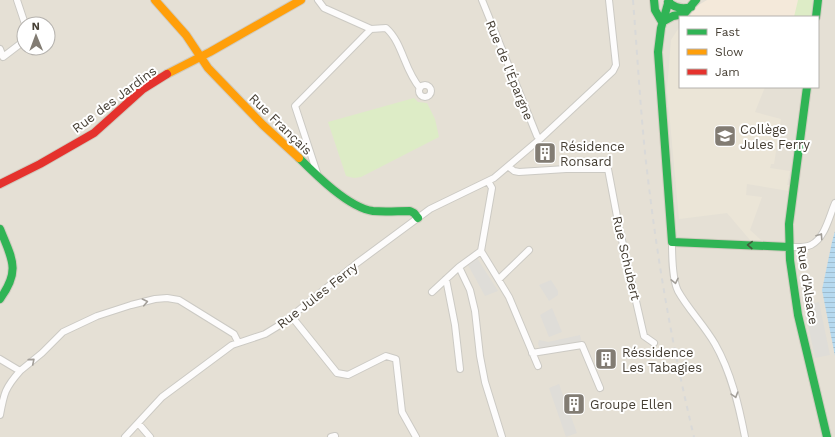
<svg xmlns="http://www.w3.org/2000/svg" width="835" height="437" viewBox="0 0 835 437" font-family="'Work Sans',sans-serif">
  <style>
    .residential { fill: #e5e0d5; fill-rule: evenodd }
    .commercial { fill: #f4e9da }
    .education { fill: #ebe5d7 }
    .green { fill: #ddecc6 }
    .parking { fill: #dfddd8 }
    .water { fill: url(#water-rules) }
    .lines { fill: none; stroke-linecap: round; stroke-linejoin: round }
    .street-casing { stroke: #cccac4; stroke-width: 8 }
    .fast-casing { stroke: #d0cbbf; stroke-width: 10 }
    .slow-casing { stroke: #d0cbbf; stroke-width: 10 }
    .jam-casing { stroke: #d0cbbf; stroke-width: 10 }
    .street { stroke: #fdfcfc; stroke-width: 6 }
    .fast { stroke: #30b455; stroke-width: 8 }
    .slow { stroke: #ff9f0a; stroke-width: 8 }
    .jam { stroke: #e5322d; stroke-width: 8 }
    .rail { stroke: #d9d9d8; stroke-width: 2; stroke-dasharray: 5 5; stroke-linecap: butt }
    .oneway { stroke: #a29e98 }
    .oneway2 { stroke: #405c3c }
    .labels { text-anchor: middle; stroke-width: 4; stroke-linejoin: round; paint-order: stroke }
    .street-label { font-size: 13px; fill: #463f34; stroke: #fff }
    .poi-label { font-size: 13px; fill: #463f34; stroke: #fff; text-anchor: start }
  </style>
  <defs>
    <pattern id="water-rules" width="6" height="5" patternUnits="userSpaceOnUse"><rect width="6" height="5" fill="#b6daf0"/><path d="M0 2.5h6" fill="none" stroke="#9ebcce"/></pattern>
  </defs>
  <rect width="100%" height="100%" fill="#f0eee8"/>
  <path class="residential" d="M 0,0 L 835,0 L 835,437 L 0,437 ZM 680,17 L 818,17 L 818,87 L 680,87 ZM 24,24 L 48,24 L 48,48 L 24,48 Z"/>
  <path class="commercial" d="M 707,0 L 813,0 L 811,17 L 693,17 L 690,15 L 697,6 Z"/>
  <path class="education" d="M 680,26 L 680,87 L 765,87 L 755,112 L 781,119 L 774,164 L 771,164 L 770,168 L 790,171 L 787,185 L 789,185 L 789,191 L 747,184 L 746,195 L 762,197 L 750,230 L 761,240 L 750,240 L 727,213 L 679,219 L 667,89 L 671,40 Z"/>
  <path class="green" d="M 798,0 L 813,0 L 811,17 L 794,17 Z
    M 414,98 L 418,102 L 427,103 L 435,119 L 439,137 L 361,177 L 354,178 L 346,176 L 328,122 Z"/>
  <path class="parking" d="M 477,258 L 498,291 L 485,296 L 468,265 Z
    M 551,280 L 558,291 L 558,295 L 549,301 L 539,285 Z
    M 819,302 L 830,355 L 815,358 L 804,305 Z
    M 552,308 L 562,332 L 549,337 L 540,315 Z
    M 580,335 L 583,348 L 543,355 L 538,344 L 539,340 L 548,342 Z
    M 559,384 L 577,433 L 566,437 L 549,388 Z"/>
  <path class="water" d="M 835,231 L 835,356 L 822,290 L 832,242 Z"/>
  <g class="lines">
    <g class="street-casing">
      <path id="street" d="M 17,0 L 25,24
        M 318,0 L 324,8 L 371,29 L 386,28 C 403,43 404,70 420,88
        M 482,0 L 537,136 L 540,139
        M 0,49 L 3,57 L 24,41
        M419 91a6 6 0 1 1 12 0a6 6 0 1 1-12 0Z
        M 509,167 L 514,171 L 519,172 L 566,169 L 608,169 L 619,227 L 644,336 L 654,343
        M 318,176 L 295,106 L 371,29
        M 488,181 L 492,188 L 481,251 L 509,297 L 538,366
        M 672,242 C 672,256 672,279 678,291 C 688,309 704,325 715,344 C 731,372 739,406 745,437
        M 789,247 C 795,247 805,248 811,245 C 825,238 829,217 835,203
        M 459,267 L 470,290 L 475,311 L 480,356 L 485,382 L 502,437
        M 446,279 L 455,325 L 460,369
        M 499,279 L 529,250
        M 432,292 L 459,267 L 481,251
        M 292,317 L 337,373 L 348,375 L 386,356 L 396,359 L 402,412 L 416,437
        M 532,353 L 582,345 L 600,388
        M 0,359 L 20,371 L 42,353 L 63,332 L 97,316 L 131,305 L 155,299 L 167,298 L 179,300 L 234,334 L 238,342
        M 0,415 C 4,393 5,388 20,371
        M 138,423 L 150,437
        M 125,437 L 162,397 L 232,345 L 265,334 L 283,323 L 357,263 L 430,209 L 494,178 L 540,139 L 613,71 L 616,65 L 609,0
        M 331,437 L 335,436"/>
    </g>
    <g class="fast-casing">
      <path id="fast" d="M 654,0 L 655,10 L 662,22
        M 669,0 L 661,28 L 658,52 L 672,242 L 789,247
        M 668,2 C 675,8 682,10 691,7
        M 816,17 L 818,0
        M 662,22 L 673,16 L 684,14 L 696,0
        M 807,87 L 789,224 L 790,260 L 798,315 L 827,437
        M 299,158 C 316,175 349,208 373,211 C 385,212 398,211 410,211 L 414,213 L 418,218
        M 0,229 C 12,259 21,270 0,299"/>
    </g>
    <g class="slow-casing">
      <path id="slow" d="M 155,0 L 186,35 L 208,68 L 263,125 L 299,158
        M 167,74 L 210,52 L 301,0"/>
    </g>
    <g class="jam-casing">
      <path id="jam" d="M 0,184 L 40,164 L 94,133 L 143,89 L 167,74"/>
    </g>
    <use href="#street" class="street"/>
    <use href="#fast" class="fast"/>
    <use href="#slow" class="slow"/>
    <use href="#jam" class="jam"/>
    <path class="rail" d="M 633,0 C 638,62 641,125 649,187 C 659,271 674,354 694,437"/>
  </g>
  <defs><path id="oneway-chevron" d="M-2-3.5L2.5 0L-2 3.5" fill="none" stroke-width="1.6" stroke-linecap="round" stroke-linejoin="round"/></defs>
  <g class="oneway">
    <use href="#oneway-chevron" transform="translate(820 236) rotate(-56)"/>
    <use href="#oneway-chevron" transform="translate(675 281) rotate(78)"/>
    <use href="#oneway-chevron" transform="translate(145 302) rotate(-12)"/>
    <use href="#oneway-chevron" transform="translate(32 361) rotate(-40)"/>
    <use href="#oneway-chevron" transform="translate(735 395) rotate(73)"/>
  </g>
  <use class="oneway2" href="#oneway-chevron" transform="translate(750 245) rotate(-178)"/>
  <defs>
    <g id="school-square" transform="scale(1.15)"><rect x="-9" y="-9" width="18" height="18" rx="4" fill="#827c73" stroke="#fff"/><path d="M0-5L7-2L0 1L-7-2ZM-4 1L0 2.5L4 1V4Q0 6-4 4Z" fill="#fff"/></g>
    <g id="building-square" transform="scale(1.15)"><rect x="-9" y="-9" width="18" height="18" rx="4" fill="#827c73" stroke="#fff"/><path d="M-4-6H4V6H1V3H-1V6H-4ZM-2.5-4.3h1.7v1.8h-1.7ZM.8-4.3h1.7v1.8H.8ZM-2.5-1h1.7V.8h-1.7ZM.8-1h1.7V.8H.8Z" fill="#fff"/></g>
  </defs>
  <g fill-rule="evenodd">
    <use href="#school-square" x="725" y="136"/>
    <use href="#building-square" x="545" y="153"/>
    <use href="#building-square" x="606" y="359"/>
    <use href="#building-square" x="574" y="404"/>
  </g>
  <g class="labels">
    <g class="street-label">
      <text transform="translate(510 70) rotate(68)" y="5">Rue de l'Épargne</text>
      <text transform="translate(114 99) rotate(-37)" y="5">Rue des Jardins</text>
      <text transform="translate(281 124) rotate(44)" y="5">Rue Français</text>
      <text transform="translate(627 258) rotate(77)" y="5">Rue Schubert</text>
      <text transform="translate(808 285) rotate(81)" y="5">Rue d'Alsace</text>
      <text transform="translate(317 295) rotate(-38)" y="5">Rue Jules Ferry</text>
    </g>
    <g class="poi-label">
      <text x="740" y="134">Collège<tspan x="740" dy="15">Jules Ferry</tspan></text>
      <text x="560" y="151">Résidence<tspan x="560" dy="15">Ronsard</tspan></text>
      <text x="622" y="357">Réssidence<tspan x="622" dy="15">Les Tabagies</tspan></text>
      <text x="590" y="409">Groupe Ellen</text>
    </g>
  </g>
  <rect x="679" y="16" width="140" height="72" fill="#ffffff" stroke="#b5b2ae"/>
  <rect x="687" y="29" width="20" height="6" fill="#30b455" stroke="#b5b2ae"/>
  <text x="715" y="36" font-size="12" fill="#463f34">Fast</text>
  <rect x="687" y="49" width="20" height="6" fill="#ff9f0a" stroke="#b5b2ae"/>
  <text x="715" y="56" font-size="12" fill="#463f34">Slow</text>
  <rect x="687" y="69" width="20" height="6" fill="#e5322d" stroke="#b5b2ae"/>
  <text x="715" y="76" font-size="12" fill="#463f34">Jam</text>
  <g transform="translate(36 36) rotate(359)"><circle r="19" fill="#ffffff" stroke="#b5b2ae"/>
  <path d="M0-3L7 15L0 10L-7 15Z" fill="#827c73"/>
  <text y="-6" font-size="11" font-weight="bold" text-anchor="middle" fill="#463f34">N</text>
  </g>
</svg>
